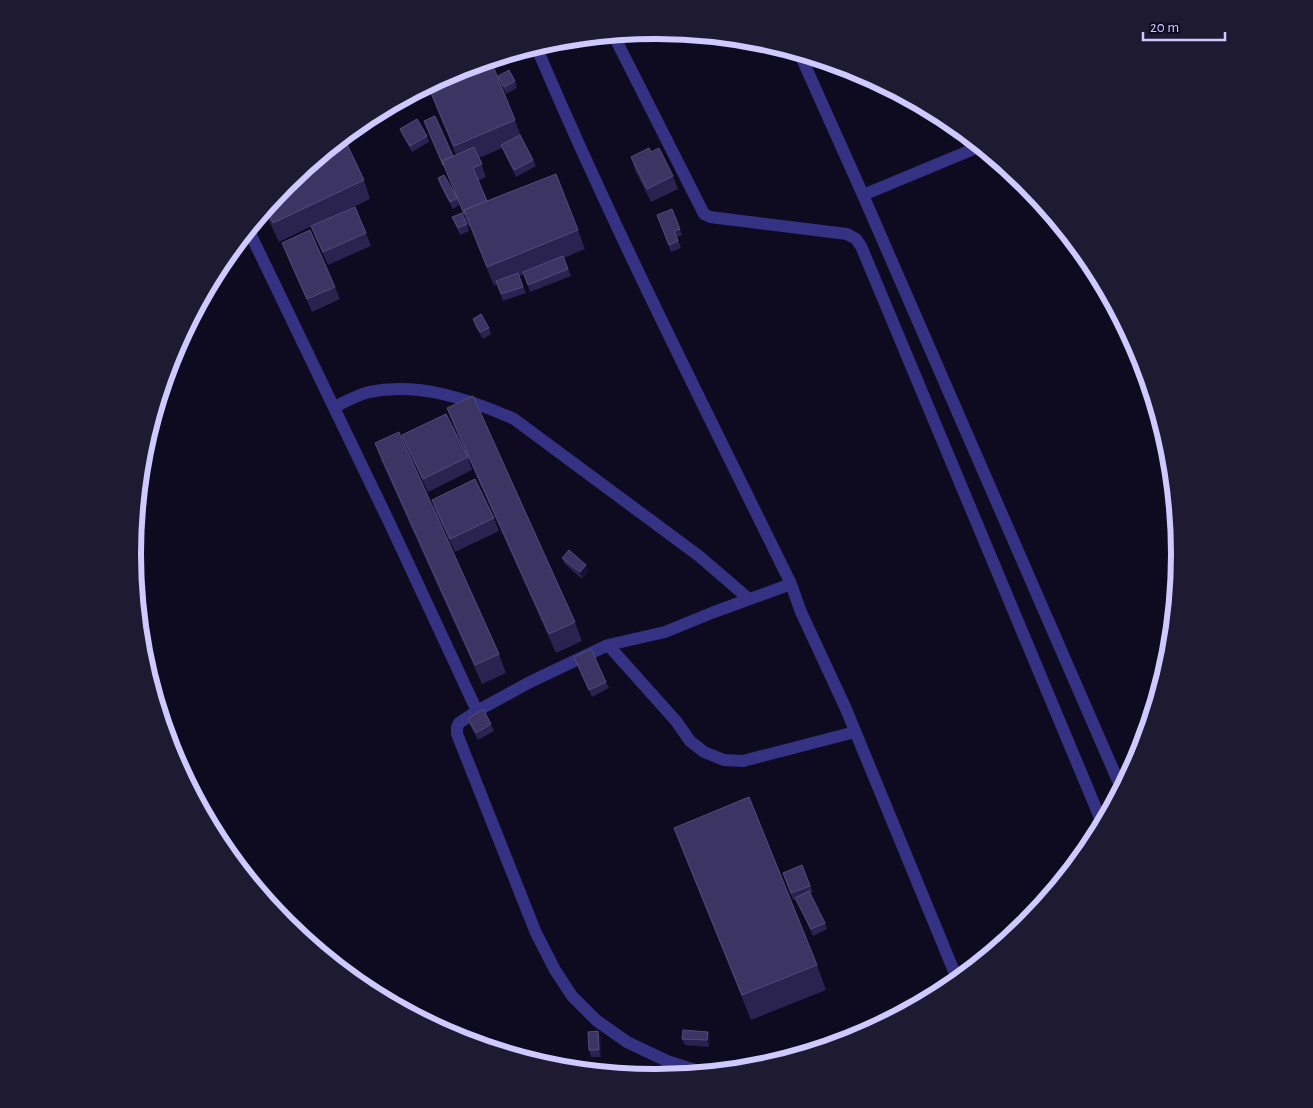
<svg xmlns="http://www.w3.org/2000/svg" width="1313" height="1108" viewBox="0 0 1313 1108" font-family="'Alegreya Sans',sans-serif">
  <style>
    .lines { fill: none; stroke-linecap: round; stroke-linejoin: round }
    .minor { stroke: #353183; stroke-width: 12 }
    .wall { fill: #2a224f }
    .shaded-wall { fill: #181134 }
    .building { fill: #3c3462; stroke: #534b7b }
    .rim { fill: none; stroke: #d0c9ff; stroke-width: 6 }
  </style>
  <rect width="100%" height="100%" fill="#0e0b20"/>
  <g class="lines">
    <path class="minor" d="M 613,34 L 704,214 L 710,217 L 847,234 L 856,239 L 861,246 L 1103,825
      M 536,46 C 613,228 704,406 791,584 L 801,612 L 846,709 L 958,981
      M 799,52 L 863,195 L 1122,790
      M 863,195 L 981,146
      M 248,229 L 390,524 L 477,711
      M 334,407 C 345,402 357,395 369,392 C 419,382 469,399 514,419 L 699,556 L 749,599
      M 608,645 L 676,721 L 690,741 L 704,752 L 724,760 L 743,761 L 855,732
      M 704,1073 L 667,1061 L 627,1042 L 596,1020 L 572,996 L 555,970 L 536,933 L 457,734 L 457,727 L 459,723 L 477,711 L 530,682 L 608,645 L 665,632 L 714,612 L 791,584"/>
  </g>
  <path class="wall" d="M 498,76 L 515,81 L 517,88 L 506,94 Z
    M 431,93 L 515,120 L 522,139 L 533,160 L 536,166 L 516,177 L 502,148 L 479,158 L 486,177 L 478,181 L 487,201 L 578,230 L 585,249 L 564,258 L 571,276 L 530,292 L 524,274 L 519,276 L 526,293 L 503,301 L 497,284 L 494,286 L 470,226 L 469,227 L 458,200 L 459,205 L 453,209 L 440,185 L 438,178 L 457,197 L 424,121 L 453,156 L 456,155 L 438,112 Z
    M 400,129 L 427,136 L 429,142 L 412,152 L 402,135 Z
    M 651,152 L 673,176 L 678,189 L 651,202 L 635,170 L 631,157 Z
    M 364,180 L 370,199 L 345,211 L 366,233 L 371,246 L 328,265 L 316,239 L 312,226 L 279,242 L 264,210 L 286,183 Z
    M 672,209 L 682,235 L 677,237 L 681,248 L 671,252 L 657,215 Z
    M 452,217 L 467,224 L 469,231 L 460,235 Z
    M 282,243 L 335,287 L 340,299 L 312,312 L 287,256 Z
    M 473,319 L 489,328 L 491,334 L 483,339 L 475,326 Z
    M 447,408 L 575,622 L 582,641 L 556,653 L 454,426 Z
    M 402,436 L 468,457 L 472,470 L 428,492 L 407,448 Z
    M 375,443 L 499,654 L 506,673 L 482,684 L 382,462 Z
    M 432,500 L 494,518 L 499,531 L 455,552 L 436,513 Z
    M 562,558 L 588,571 L 582,579 L 565,564 Z
    M 574,657 L 606,682 L 609,688 L 592,697 Z
    M 468,719 L 491,724 L 494,731 L 478,740 L 470,725 Z
    M 674,828 L 817,965 L 826,990 L 751,1020 L 683,852 Z
    M 802,865 L 813,892 L 810,893 L 825,923 L 827,929 L 813,936 L 796,899 L 793,900 L 783,873 Z
    M 598,1031 L 601,1038 L 601,1057 L 591,1057 L 589,1050 Z
    M 708,1032 L 710,1038 L 709,1047 L 685,1045 L 682,1039 Z"/>
  <path class="shaded-wall" d="M 586,565 L 588,571 L 582,579 L 580,572 Z
    M 598,1031 L 601,1038 L 601,1057 L 599,1050 Z
    M 708,1032 L 710,1038 L 709,1047 L 707,1040 Z"/>
  <path class="building" d="M 493,66 L 515,120 L 454,146 L 431,93 Z
    M 509,70 L 515,81 L 504,87 L 498,76 Z
    M 435,116 L 453,156 L 442,161 L 444,165 L 443,165 L 424,121 Z
    M 417,119 L 427,136 L 410,146 L 400,129 Z
    M 520,135 L 533,160 L 514,170 L 501,145 Z
    M 345,140 L 364,180 L 273,223 L 266,208 L 286,183 L 331,146 Z
    M 474,147 L 482,164 L 473,168 L 487,201 L 464,210 L 466,213 L 464,214 L 442,161 Z
    M 649,148 L 651,152 L 659,148 L 673,176 L 647,189 L 631,157 Z
    M 556,174 L 578,230 L 487,267 L 464,210 Z
    M 444,175 L 457,198 L 450,202 L 438,178 Z
    M 355,207 L 366,233 L 323,252 L 311,226 Z
    M 672,209 L 680,229 L 674,231 L 678,241 L 669,245 L 657,215 Z
    M 462,213 L 467,224 L 458,228 L 452,217 Z
    M 310,230 L 335,287 L 307,299 L 282,243 Z
    M 563,256 L 568,269 L 528,285 L 523,272 Z
    M 518,273 L 523,287 L 501,294 L 496,281 Z
    M 481,314 L 489,328 L 480,332 L 473,319 Z
    M 473,396 L 575,622 L 549,634 L 447,408 Z
    M 446,414 L 468,457 L 423,479 L 402,435 Z
    M 399,432 L 499,654 L 475,665 L 375,443 Z
    M 475,479 L 494,518 L 450,539 L 432,500 Z
    M 569,550 L 586,565 L 580,572 L 562,558 Z
    M 591,649 L 606,682 L 589,690 L 574,657 Z
    M 483,709 L 491,724 L 476,733 L 468,719 Z
    M 749,797 L 817,965 L 742,995 L 674,828 Z
    M 802,865 L 810,886 L 791,893 L 783,873 Z
    M 809,891 L 825,923 L 811,929 L 795,898 Z
    M 683,1030 L 708,1032 L 707,1040 L 682,1039 Z
    M 598,1031 L 599,1050 L 589,1050 L 588,1032 Z"/>
  <path d="M0 0H1313V1108H0ZM141 554a515 515 0 1 1 1030 0a515 515 0 1 1-1030 0Z" fill="#1e1a32" fill-rule="evenodd"/>
  <path class="rim" d="M141 554a515 515 0 1 1 1030 0a515 515 0 1 1-1030 0Z"/>
  <path d="M1143 32v8h82v-8" fill="none" stroke="#d0c9ff" stroke-width="2.5"/>
  <text x="1150" y="32" font-size="15" fill="#d0c9ff" stroke="#0e0b20" stroke-width="4" paint-order="stroke">20 m</text>
</svg>
